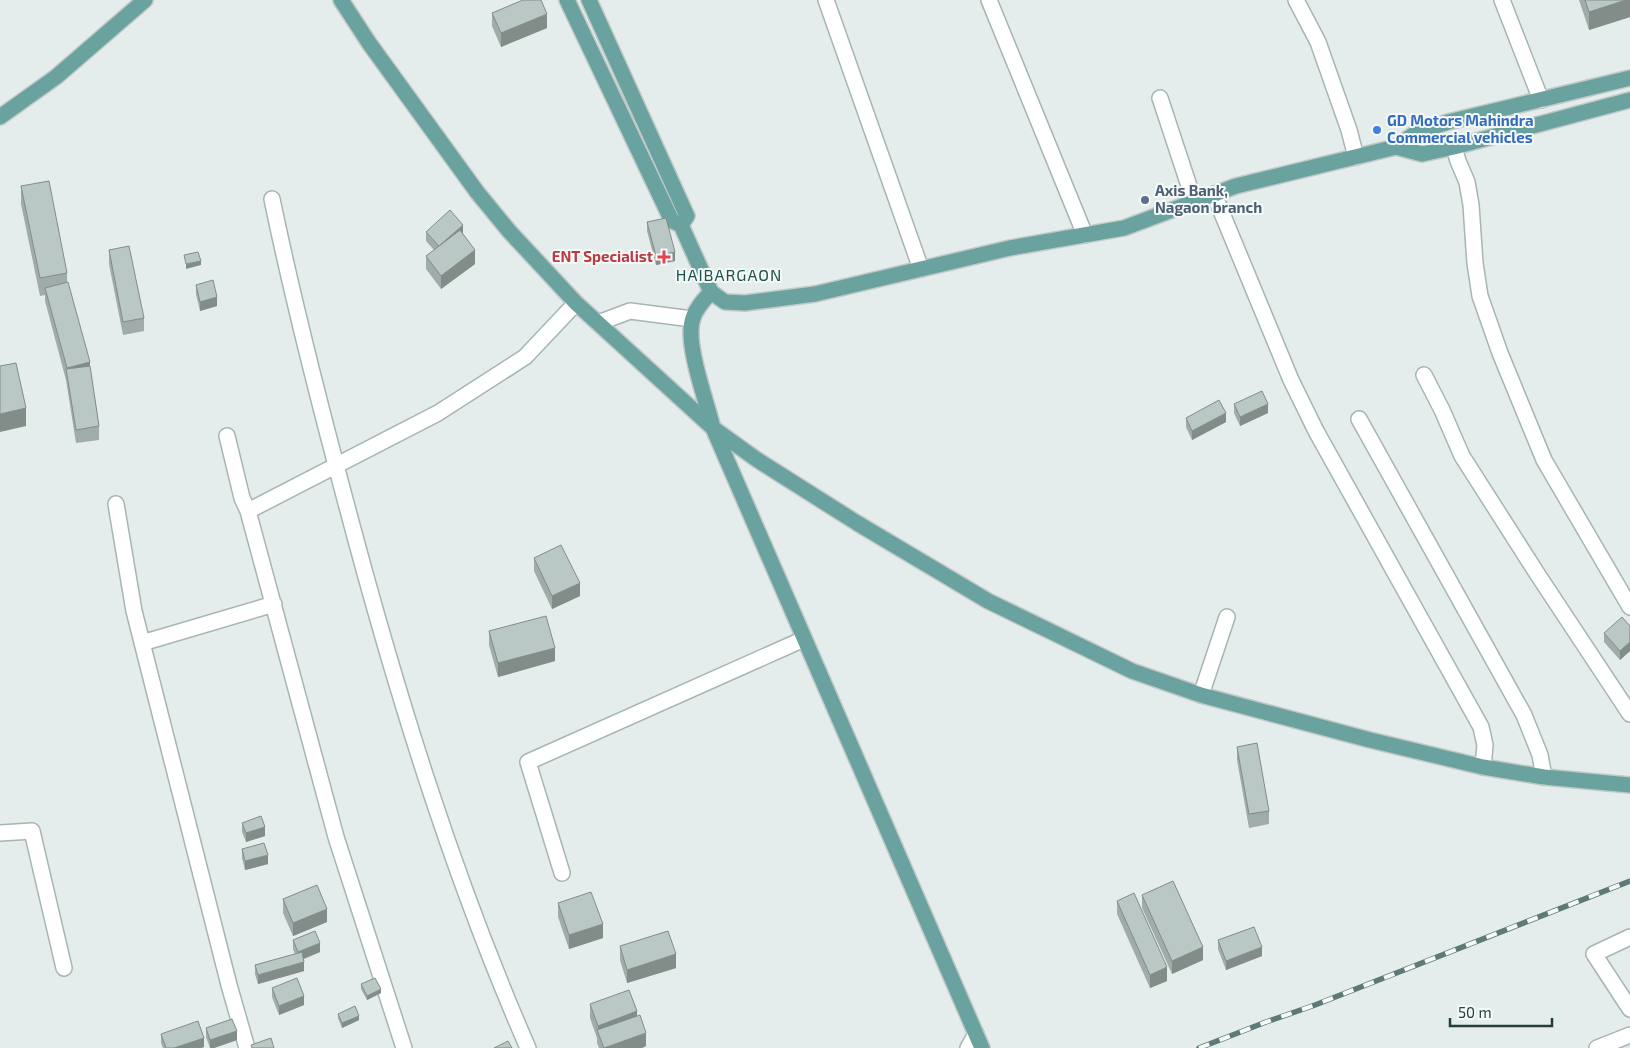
<svg xmlns="http://www.w3.org/2000/svg" width="1630" height="1048" viewBox="0 0 1630 1048" font-family="'Exo 2',sans-serif">
  <style>
    .lines { fill: none; stroke-linecap: round; stroke-linejoin: round }
    .street-casing { stroke: #a6b5b3; stroke-width: 18 }
    .primary-casing { stroke: #c1c9c8; stroke-width: 18 }
    .street { stroke: #fff; stroke-width: 15 }
    .primary { stroke: #69a29e; stroke-width: 15 }
    .rail-casing { stroke: #5e7a78; stroke-width: 5.5 }
    .rail { stroke: #f4faf8; stroke-width: 4; stroke-dasharray: 11; stroke-linecap: butt }
    .wall { fill: #9faca9 }
    .shaded-wall { fill: #828c89 }
    .building { fill: #b9c8c4; stroke: #828c89 }
    .shop-dot { fill: #3f7fe0; stroke: #f4faf8; stroke-width: 2 }
    .service-dot { fill: #5c6f8a; stroke: #f4faf8; stroke-width: 2 }
    .health-dot { fill: #e0444e; stroke: #f4faf8; stroke-width: 2 }
    .labels { text-anchor: middle; stroke-width: 4; stroke-linejoin: round; paint-order: stroke }
    .shop-label { font-size: 15px; font-weight: bold; fill: #366cbe; stroke: #f4faf8; text-anchor: start }
    .service-label { font-size: 15px; font-weight: bold; fill: #4e5e75; stroke: #f4faf8; text-anchor: start }
    .health-label { font-size: 15px; font-weight: bold; fill: #be3a42; stroke: #f4faf8; text-anchor: end }
    .neighbourhood-label { font-size: 16px; letter-spacing: 1px; fill: #1f514e; stroke: #f4faf8 }
  </style>
  <rect width="100%" height="100%" fill="#e4edeb"/>
  <g class="lines">
    <g class="street-casing">
      <path id="street" d="M 826,0 L 921,269
        M 989,0 L 1085,235
        M 1296,0 L 1318,42 L 1349,130 L 1356,157
        M 1502,0 L 1541,100
        M 1160,98 L 1194,201
        M 1454,147 L 1458,161 L 1467,182 L 1471,205 L 1475,263 L 1480,296 L 1500,353 L 1544,460 L 1630,607
        M 1214,194 L 1291,380 L 1316,431 L 1481,727 L 1485,745 L 1483,767
        M 272,199 C 293,301 319,402 346,503 C 395,688 451,872 528,1048
        M 598,323 L 630,311 L 692,319
        M 1424,375 L 1442,410 L 1462,456 L 1538,575 L 1630,714
        M 1359,419 L 1524,715 L 1540,755 L 1544,777
        M 227,436 L 242,498 L 248,511
        M 116,504 L 134,611 L 229,985 L 247,1048
        M 142,643 L 274,604
        M 1201,695 L 1227,617
        M 0,833 L 32,831 L 64,968
        M 562,873 L 528,762 L 804,639
        M 1630,937 L 1594,954 L 1630,1009
        M 404,1048 L 336,837 L 248,511 L 438,413 L 525,357 L 576,303
        M 968,1048 L 976,1034
        M 1597,1048 L 1630,1035"/>
    </g>
    <g class="primary-casing">
      <path id="primary" d="M 341,0 L 369,43 L 477,192 L 509,231 L 576,303 L 713,428 L 756,459 L 857,523 L 988,601 L 1132,671 L 1201,695 L 1370,740 L 1483,767 L 1544,777 L 1630,785
        M 567,0 L 672,221 L 681,225 L 711,292 L 725,302 L 745,303 L 815,294 L 1010,248 L 1124,228 L 1236,186 L 1396,147 L 1417,132 L 1448,122 L 1630,78
        M 589,0 L 687,216 L 681,225
        M 0,117 L 56,77 L 145,0
        M 1396,147 L 1422,154 L 1454,147 L 1630,100
        M 711,292 C 704,300 696,308 693,318 C 684,342 707,402 713,428 L 982,1048"/>
    </g>
    <use href="#street" class="street"/>
    <use href="#primary" class="primary"/>
    <g class="rail-casing">
      <path id="rail" d="M 1199,1048 L 1266,1022 L 1315,1005 L 1630,881"/>
    </g>
    <use href="#rail" class="rail"/>
  </g>
  <path class="wall" d="M 1579,0 L 1630,0 L 1630,17 L 1589,30 Z
    M 492,13 L 547,28 L 501,47 L 492,26 Z
    M 21,186 L 67,273 L 67,282 L 90,366 L 99,426 L 99,440 L 76,443 L 66,380 L 45,301 L 45,295 L 40,296 L 21,204 Z
    M 647,222 L 675,261 L 656,265 L 647,231 Z
    M 426,232 L 463,234 L 475,264 L 441,289 L 426,269 L 426,256 L 434,250 L 426,241 Z
    M 109,250 L 144,318 L 144,331 L 123,335 L 109,264 Z
    M 196,285 L 217,306 L 200,311 L 196,294 Z
    M 1234,404 L 1268,413 L 1240,426 L 1234,413 Z
    M 1186,418 L 1226,422 L 1192,440 L 1186,427 Z
    M 534,558 L 580,596 L 552,609 L 534,571 Z
    M 1630,626 L 1630,651 L 1620,660 L 1604,642 L 1604,633 Z
    M 489,631 L 555,661 L 498,677 L 489,645 Z
    M 1237,747 L 1269,811 L 1269,824 L 1249,828 L 1237,760 Z
    M 242,823 L 265,836 L 246,842 L 242,832 Z
    M 242,849 L 268,864 L 245,870 L 242,858 Z
    M 1142,895 L 1203,960 L 1172,974 L 1142,908 Z
    M 283,899 L 327,922 L 293,936 L 283,913 Z
    M 1117,901 L 1167,981 L 1150,988 L 1117,914 Z
    M 558,903 L 603,938 L 569,949 L 558,917 Z
    M 293,940 L 320,952 L 304,959 L 304,971 L 258,984 L 255,974 L 255,965 L 295,954 L 293,949 Z
    M 1218,940 L 1262,956 L 1226,970 L 1218,949 Z
    M 620,946 L 676,968 L 627,983 L 620,960 Z
    M 361,984 L 381,993 L 367,1000 L 361,989 Z
    M 272,988 L 304,1005 L 279,1015 L 272,997 Z
    M 590,1004 L 637,1016 L 646,1046 L 642,1048 L 599,1048 L 597,1043 L 597,1038 L 590,1018 Z
    M 338,1014 L 359,1020 L 342,1028 L 338,1018 Z
    M 206,1028 L 237,1040 L 214,1048 L 210,1048 L 206,1037 Z
    M 161,1034 L 204,1047 L 201,1048 L 163,1048 L 161,1043 Z"/>
  <path class="shaded-wall" d="M 1626,0 L 1630,0 L 1630,17 L 1589,30 L 1589,12 Z
    M 547,14 L 547,28 L 501,47 L 501,33 Z
    M 463,225 L 463,234 L 439,246 Z
    M 475,250 L 475,264 L 441,289 L 441,276 Z
    M 675,252 L 675,261 L 656,265 L 656,256 Z
    M 201,261 L 201,265 L 186,269 L 186,264 Z
    M 217,297 L 217,306 L 200,311 L 200,302 Z
    M 90,362 L 90,375 L 67,370 L 67,368 Z
    M 1268,404 L 1268,413 L 1240,426 L 1240,417 Z
    M 26,408 L 26,426 L 0,432 L 0,414 Z
    M 1226,413 L 1226,422 L 1192,440 L 1192,431 Z
    M 580,583 L 580,596 L 552,609 L 552,596 Z
    M 1630,642 L 1630,651 L 1620,660 L 1620,651 Z
    M 555,648 L 555,661 L 498,677 L 498,663 Z
    M 265,827 L 265,836 L 246,842 L 246,833 Z
    M 268,855 L 268,864 L 245,870 L 245,861 Z
    M 327,909 L 327,922 L 293,936 L 293,923 Z
    M 603,924 L 603,938 L 569,949 L 569,935 Z
    M 320,943 L 320,952 L 298,961 L 298,952 Z
    M 1203,947 L 1203,960 L 1172,974 L 1172,961 Z
    M 1262,947 L 1262,956 L 1226,970 L 1226,961 Z
    M 676,954 L 676,968 L 627,983 L 627,970 Z
    M 304,962 L 304,971 L 258,984 L 258,975 Z
    M 1167,967 L 1167,981 L 1150,988 L 1150,975 Z
    M 381,989 L 381,993 L 367,1000 L 367,996 Z
    M 304,996 L 304,1005 L 279,1015 L 279,1006 Z
    M 637,1011 L 637,1025 L 598,1032 L 598,1026 Z
    M 359,1016 L 359,1020 L 342,1028 L 342,1023 Z
    M 237,1031 L 237,1040 L 214,1048 L 210,1048 L 210,1040 Z
    M 646,1033 L 646,1046 L 642,1048 L 605,1048 Z
    M 204,1038 L 204,1047 L 201,1048 L 174,1048 Z"/>
  <path class="building" d="M 523,0 L 541,0 L 547,14 L 501,33 L 492,13 Z
    M 1585,0 L 1626,0 L 1589,12 Z
    M 49,181 L 67,273 L 40,278 L 21,186 Z
    M 450,210 L 463,225 L 439,246 L 426,232 Z
    M 666,218 L 675,252 L 656,256 L 647,222 Z
    M 460,230 L 475,250 L 441,276 L 426,256 Z
    M 129,246 L 144,318 L 123,322 L 109,250 Z
    M 198,252 L 201,261 L 186,264 L 184,255 Z
    M 213,280 L 217,297 L 200,302 L 196,285 Z
    M 68,282 L 90,362 L 67,368 L 45,288 Z
    M 16,363 L 26,408 L 0,414 L 0,366 Z
    M 90,366 L 99,426 L 76,430 L 66,369 Z
    M 1262,391 L 1268,404 L 1240,417 L 1234,404 Z
    M 1219,400 L 1226,413 L 1192,431 L 1186,418 Z
    M 561,545 L 580,583 L 552,596 L 534,558 Z
    M 546,616 L 555,648 L 498,663 L 489,631 Z
    M 1622,617 L 1630,626 L 1630,642 L 1620,651 L 1604,633 Z
    M 1257,743 L 1269,811 L 1249,814 L 1237,747 Z
    M 261,816 L 265,827 L 246,833 L 242,823 Z
    M 264,843 L 268,855 L 245,861 L 242,849 Z
    M 1173,881 L 1203,947 L 1172,961 L 1142,895 Z
    M 317,885 L 327,909 L 293,923 L 283,899 Z
    M 591,892 L 603,924 L 569,935 L 558,903 Z
    M 1134,893 L 1167,967 L 1150,975 L 1117,901 Z
    M 1254,927 L 1262,947 L 1226,961 L 1218,940 Z
    M 315,931 L 320,943 L 298,952 L 293,940 Z
    M 668,931 L 676,954 L 627,970 L 620,946 Z
    M 302,952 L 304,962 L 258,975 L 255,965 Z
    M 297,978 L 304,996 L 279,1006 L 272,988 Z
    M 375,978 L 381,989 L 367,996 L 361,984 Z
    M 629,990 L 637,1011 L 598,1026 L 590,1004 Z
    M 355,1006 L 359,1016 L 342,1023 L 338,1014 Z
    M 640,1015 L 646,1033 L 604,1048 L 597,1030 Z
    M 232,1019 L 237,1031 L 210,1040 L 206,1028 Z
    M 198,1021 L 204,1038 L 174,1048 L 166,1048 L 161,1034 Z
    M 271,1038 L 274,1048 L 252,1048 L 251,1045 Z
    M 508,1041 L 512,1048 L 494,1048 Z"/>
  <circle class="shop-dot" cx="1377" cy="130" r="5"/>
  <circle class="service-dot" cx="1145" cy="200" r="5"/>
  <path class="health-dot" d="M661.5 249.5h5v5h5v5h-5v5h-5v-5h-5v-5h5z"/>
  <g class="labels">
    <g class="shop-label">
      <text x="1387" y="126">GD Motors Mahindra<tspan x="1387" dy="17">Commercial vehicles</tspan></text>
    </g>
    <g class="service-label">
      <text x="1155" y="196">Axis Bank,<tspan x="1155" dy="17">Nagaon branch</tspan></text>
    </g>
    <g class="health-label">
      <text x="653" y="262">ENT Specialist</text>
    </g>
    <g class="neighbourhood-label">
      <text x="729" y="281">HAIBARGAON</text>
    </g>
  </g>
  <path d="M1450 1018v8h102v-8" fill="none" stroke="#233f3c" stroke-width="2.5"/>
  <text x="1458" y="1018" font-size="15" fill="#233f3c" stroke="#f4faf8" stroke-width="4" paint-order="stroke">50 m</text>
</svg>
